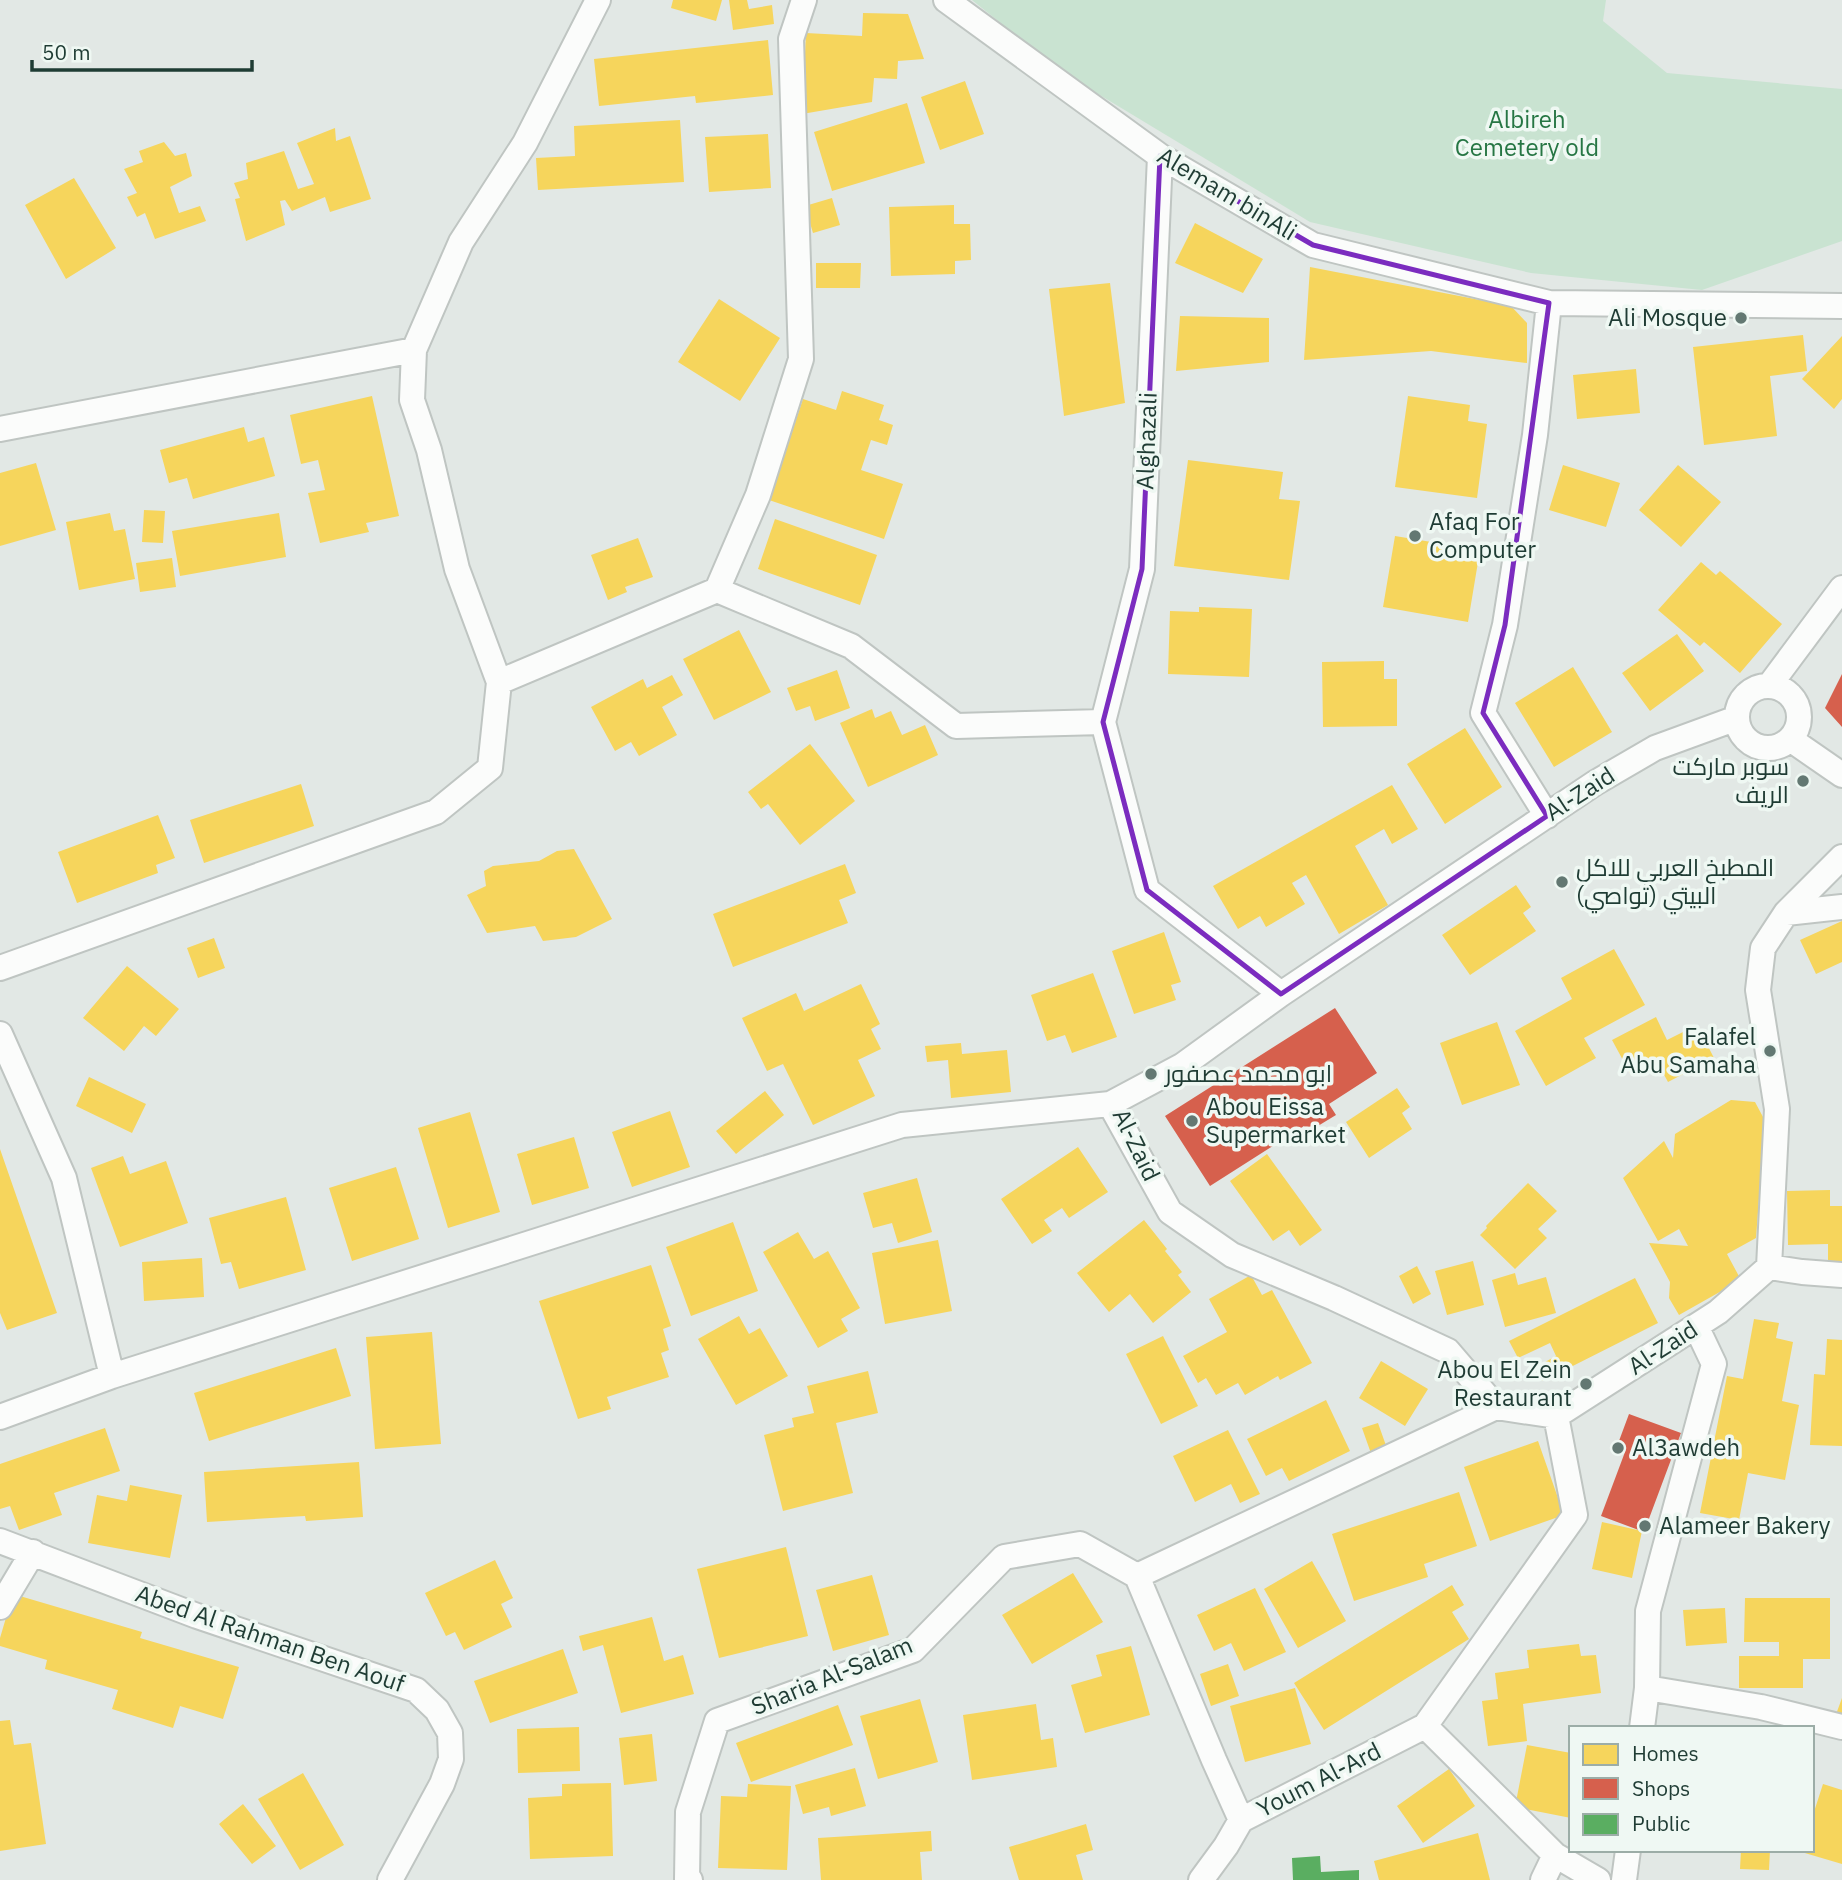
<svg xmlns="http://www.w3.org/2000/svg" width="1842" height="1880" viewBox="0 0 1842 1880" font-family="'IBM Plex Sans',Cairo,sans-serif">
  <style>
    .green { fill: #c9e3d1 }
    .homes { fill: #f6d55c }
    .shops { fill: #d6604d }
    .public { fill: #5aae61 }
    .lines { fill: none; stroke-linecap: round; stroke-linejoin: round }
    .street-casing { stroke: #bfc5c2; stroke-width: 28 }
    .street { stroke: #fbfcfb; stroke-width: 24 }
    .marked { fill: none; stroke: #7b2cbf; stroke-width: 5; stroke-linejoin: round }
    .poi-dot { fill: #637872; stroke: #eff8f3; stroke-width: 2.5 }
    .labels { text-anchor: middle; stroke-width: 7; stroke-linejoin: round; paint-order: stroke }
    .park-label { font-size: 24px; fill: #267644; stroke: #eff8f3 }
    .street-label { font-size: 24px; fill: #1f3c34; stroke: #eff8f3 }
    .poi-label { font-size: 24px; fill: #1f3c34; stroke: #eff8f3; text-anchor: start }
  </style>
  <rect width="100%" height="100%" fill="#e2e8e5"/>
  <path class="green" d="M 972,0 L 1606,0 L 1603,21 L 1667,73 L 1842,89 L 1842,241 L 1702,290 L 1531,273 L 1310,222 L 1060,71 Z"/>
  <path class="homes" d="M 673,0 L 722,0 L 716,21 L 671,8 Z
    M 729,0 L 747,0 L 749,9 L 772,5 L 774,24 L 733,30 Z
    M 863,13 L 908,14 L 924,59 L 898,61 L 897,79 L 874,78 L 872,102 L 802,114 L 806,33 L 862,36 Z
    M 768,40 L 773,95 L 696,103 L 695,96 L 599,106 L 594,59 Z
    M 965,81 L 984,134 L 940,150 L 921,97 Z
    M 907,103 L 925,163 L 832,191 L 814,132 Z
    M 680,120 L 684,182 L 538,190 L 536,158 L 575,156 L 574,126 Z
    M 335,128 L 336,141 L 350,136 L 371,199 L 330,212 L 325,197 L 292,211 L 285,200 L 280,201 L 285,225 L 246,241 L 235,199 L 240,198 L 234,183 L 248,179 L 246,163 L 284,151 L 298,189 L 314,184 L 297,143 Z
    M 768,134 L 771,188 L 709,192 L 705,137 Z
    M 164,142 L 175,156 L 186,153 L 192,176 L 170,187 L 179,213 L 200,206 L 206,221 L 155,239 L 145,213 L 137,217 L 127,197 L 137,193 L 124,169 L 143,162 L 139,151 Z
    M 74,178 L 116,248 L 66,279 L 25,205 Z
    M 832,198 L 840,225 L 813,233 L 805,206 Z
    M 954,205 L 954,224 L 970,224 L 971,260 L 955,261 L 955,274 L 891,276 L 889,207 Z
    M 1195,223 L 1263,259 L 1243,293 L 1175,263 Z
    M 816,263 L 861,263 L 860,288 L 816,288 Z
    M 1310,267 L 1511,306 L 1527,323 L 1527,363 L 1431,351 L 1304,360 Z
    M 1110,283 L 1125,403 L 1064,416 L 1049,289 Z
    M 719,299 L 780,338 L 740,401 L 678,362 Z
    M 1180,316 L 1269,318 L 1269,362 L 1176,371 Z
    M 1803,335 L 1807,371 L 1770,376 L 1777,436 L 1704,445 L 1693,347 Z
    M 1842,336 L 1842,399 L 1834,409 L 1802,379 Z
    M 1636,369 L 1640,413 L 1577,419 L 1573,375 Z
    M 842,391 L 884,405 L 879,420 L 893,425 L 887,445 L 871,440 L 861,470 L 903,484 L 884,539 L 769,500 L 803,399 L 836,410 Z
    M 372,396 L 399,516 L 366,523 L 369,532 L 320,543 L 308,493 L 325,490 L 318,460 L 301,464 L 290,415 Z
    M 1408,396 L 1470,405 L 1468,421 L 1487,424 L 1477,498 L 1395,487 Z
    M 244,427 L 248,442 L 264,437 L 275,476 L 193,499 L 187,478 L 169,483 L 160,450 Z
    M 1188,460 L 1283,472 L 1279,499 L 1300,501 L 1289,580 L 1174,566 Z
    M 36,463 L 56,530 L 0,546 L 0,473 Z
    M 1563,465 L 1620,483 L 1606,527 L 1549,510 Z
    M 1678,465 L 1721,502 L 1681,547 L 1639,510 Z
    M 144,510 L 165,511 L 163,543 L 142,542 Z
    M 110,513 L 114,531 L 125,529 L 135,579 L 79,590 L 66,522 Z
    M 279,513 L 286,557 L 180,576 L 172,531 Z
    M 775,519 L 877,555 L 860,605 L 758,569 Z
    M 1395,536 L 1480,550 L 1468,622 L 1383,607 Z
    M 638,538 L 653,577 L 625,587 L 627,592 L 608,600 L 591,555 Z
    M 172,558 L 176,587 L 140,592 L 136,563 Z
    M 1701,562 L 1716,575 L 1720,571 L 1782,624 L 1740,673 L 1704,642 L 1700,646 L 1658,610 Z
    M 1199,607 L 1252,609 L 1249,677 L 1168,674 L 1170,611 L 1199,612 Z
    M 739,630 L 771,692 L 714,720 L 683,659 Z
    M 1677,634 L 1704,671 L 1650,711 L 1622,673 Z
    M 1384,661 L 1384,679 L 1397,679 L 1397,726 L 1323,727 L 1322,662 Z
    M 1573,667 L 1612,732 L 1554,767 L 1515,703 Z
    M 837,670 L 850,708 L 815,721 L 810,706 L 796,711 L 787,688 Z
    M 672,675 L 683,695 L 662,707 L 677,735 L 639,756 L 631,742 L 615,751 L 591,707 L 643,679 L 647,688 Z
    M 872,709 L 875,718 L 891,711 L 902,735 L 925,725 L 938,755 L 868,787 L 840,723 Z
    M 1465,728 L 1502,787 L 1445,824 L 1407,764 Z
    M 810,744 L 855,801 L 800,845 L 768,804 L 761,809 L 748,792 Z
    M 301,784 L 314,826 L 204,863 L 190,820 Z
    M 1392,785 L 1418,829 L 1392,844 L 1384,829 L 1355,846 L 1388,905 L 1339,934 L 1306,875 L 1292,883 L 1305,904 L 1266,927 L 1260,916 L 1238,929 L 1213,886 Z
    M 158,815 L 175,858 L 156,865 L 158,873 L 77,903 L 58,852 Z
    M 574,849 L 612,919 L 576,937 L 543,941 L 535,926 L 487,933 L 467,895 L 486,886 L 484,871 L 493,866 L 539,861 L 557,851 Z
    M 845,864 L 856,893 L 839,900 L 848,923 L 733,967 L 713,914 Z
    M 1516,885 L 1531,907 L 1523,913 L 1536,931 L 1470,975 L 1442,935 Z
    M 1842,921 L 1842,962 L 1816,974 L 1800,940 Z
    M 1164,932 L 1181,982 L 1171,985 L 1176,1000 L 1134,1014 L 1112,951 Z
    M 214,938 L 225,968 L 198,978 L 187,948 Z
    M 1614,949 L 1645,1005 L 1584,1038 L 1596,1058 L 1546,1086 L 1515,1031 L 1572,999 L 1561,978 Z
    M 127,966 L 179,1009 L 156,1036 L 144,1026 L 124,1051 L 83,1018 Z
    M 1093,973 L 1117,1037 L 1072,1053 L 1065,1035 L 1047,1041 L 1031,995 Z
    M 861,984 L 880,1024 L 871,1029 L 881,1049 L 858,1060 L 875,1096 L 813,1125 L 783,1064 L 767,1071 L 742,1018 L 796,993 L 804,1011 Z
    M 1656,1017 L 1667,1040 L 1697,1025 L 1714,1058 L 1668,1082 L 1657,1062 L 1631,1075 L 1612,1040 Z
    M 1497,1022 L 1520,1085 L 1462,1105 L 1440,1043 Z
    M 961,1043 L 962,1054 L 1007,1050 L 1011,1092 L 951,1098 L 948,1060 L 927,1062 L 925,1046 Z
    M 89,1077 L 146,1104 L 132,1133 L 76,1106 Z
    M 1397,1088 L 1410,1107 L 1402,1113 L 1412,1129 L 1369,1158 L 1346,1122 Z
    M 765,1091 L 784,1115 L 736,1154 L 716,1131 Z
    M 1731,1100 L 1755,1102 L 1770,1130 L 1764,1133 L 1756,1238 L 1727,1254 L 1741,1280 L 1679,1315 L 1669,1298 L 1670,1282 L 1649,1243 L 1688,1246 L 1679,1229 L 1658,1241 L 1623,1178 L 1664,1141 L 1673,1158 L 1675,1134 Z
    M 670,1111 L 690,1167 L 632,1187 L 612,1132 Z
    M 470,1112 L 500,1212 L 448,1228 L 418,1128 Z
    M 574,1137 L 589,1188 L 532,1205 L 517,1154 Z
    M 1078,1147 L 1108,1192 L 1069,1218 L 1062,1208 L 1044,1220 L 1052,1231 L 1032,1244 L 1001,1199 Z
    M 0,1149 L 57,1313 L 7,1330 L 0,1313 Z
    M 1267,1154 L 1322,1230 L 1300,1246 L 1289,1230 L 1273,1241 L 1230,1181 Z
    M 123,1156 L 130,1174 L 166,1161 L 188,1223 L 120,1247 L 91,1168 Z
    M 396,1167 L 419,1239 L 352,1261 L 329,1188 Z
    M 917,1178 L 932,1232 L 898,1243 L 892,1223 L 873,1228 L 863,1193 Z
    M 1528,1183 L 1557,1211 L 1538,1229 L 1547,1238 L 1515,1269 L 1480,1235 L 1487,1228 L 1486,1226 Z
    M 1830,1190 L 1830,1206 L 1842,1206 L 1842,1267 L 1828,1267 L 1828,1244 L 1788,1245 L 1787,1191 Z
    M 286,1197 L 306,1270 L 239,1289 L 231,1262 L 221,1264 L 209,1218 Z
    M 1144,1220 L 1167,1249 L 1165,1251 L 1182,1272 L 1178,1275 L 1191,1292 L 1153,1323 L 1130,1294 L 1109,1312 L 1077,1273 Z
    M 733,1222 L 758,1291 L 691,1316 L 666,1247 Z
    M 798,1232 L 814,1259 L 828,1251 L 860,1308 L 841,1319 L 848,1331 L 818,1348 L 763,1252 Z
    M 938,1240 L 952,1311 L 885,1324 L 872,1253 Z
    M 202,1258 L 204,1297 L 144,1301 L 142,1262 Z
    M 1473,1261 L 1484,1305 L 1447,1315 L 1435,1271 Z
    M 651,1265 L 671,1326 L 663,1329 L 669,1350 L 661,1353 L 669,1377 L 607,1397 L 611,1409 L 578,1419 L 539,1301 Z
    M 1417,1266 L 1431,1294 L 1413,1304 L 1399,1276 Z
    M 1515,1273 L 1518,1285 L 1546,1277 L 1556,1313 L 1505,1327 L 1492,1280 Z
    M 1251,1275 L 1262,1295 L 1272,1290 L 1312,1363 L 1280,1380 L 1278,1376 L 1245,1395 L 1238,1383 L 1216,1395 L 1206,1378 L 1198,1383 L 1183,1356 L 1227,1332 L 1209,1299 Z
    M 1635,1278 L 1658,1323 L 1543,1381 L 1536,1367 L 1556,1356 L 1550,1343 L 1518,1358 L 1509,1341 Z
    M 739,1316 L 749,1334 L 760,1328 L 788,1376 L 736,1405 L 698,1339 Z
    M 1754,1319 L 1779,1323 L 1776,1338 L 1793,1342 L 1782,1401 L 1799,1405 L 1785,1480 L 1748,1473 L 1739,1520 L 1700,1513 L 1727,1376 L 1743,1379 Z
    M 432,1332 L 441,1444 L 375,1449 L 366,1337 Z
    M 1163,1336 L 1198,1406 L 1161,1424 L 1126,1354 Z
    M 1827,1339 L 1842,1340 L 1842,1446 L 1810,1445 L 1814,1374 L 1825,1375 Z
    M 336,1348 L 351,1396 L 209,1441 L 194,1393 Z
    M 1381,1361 L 1428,1389 L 1405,1426 L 1359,1398 Z
    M 868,1371 L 878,1413 L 836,1423 L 853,1493 L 783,1511 L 764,1435 L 794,1427 L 792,1418 L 814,1413 L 807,1386 Z
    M 1326,1400 L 1350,1451 L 1289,1481 L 1282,1468 L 1266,1476 L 1247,1439 Z
    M 1378,1423 L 1389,1454 L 1373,1459 L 1362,1428 Z
    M 105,1428 L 120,1471 L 54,1493 L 62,1515 L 19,1530 L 10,1506 L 0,1509 L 0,1464 Z
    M 1228,1430 L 1260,1494 L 1240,1503 L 1231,1484 L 1195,1502 L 1173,1456 Z
    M 1538,1441 L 1564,1515 L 1490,1541 L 1464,1467 Z
    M 359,1462 L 363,1517 L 306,1521 L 305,1516 L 207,1522 L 204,1472 Z
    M 130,1485 L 182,1495 L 170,1558 L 88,1543 L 97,1495 L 127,1501 Z
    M 1459,1492 L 1477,1546 L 1424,1564 L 1428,1577 L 1354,1601 L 1332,1534 Z
    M 1602,1522 L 1642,1531 L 1632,1578 L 1592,1569 Z
    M 786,1547 L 808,1636 L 719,1658 L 697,1569 Z
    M 495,1560 L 513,1598 L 501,1604 L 512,1627 L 464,1650 L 455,1632 L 446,1636 L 425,1593 Z
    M 1312,1561 L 1346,1621 L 1298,1648 L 1264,1589 Z
    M 1073,1573 L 1103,1622 L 1032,1664 L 1002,1615 Z
    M 872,1575 L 889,1635 L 833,1651 L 816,1590 Z
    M 1452,1585 L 1464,1605 L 1452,1612 L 1469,1639 L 1324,1730 L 1294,1683 Z
    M 1255,1588 L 1286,1652 L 1244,1671 L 1231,1643 L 1214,1651 L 1197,1615 Z
    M 13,1594 L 142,1632 L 140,1638 L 239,1667 L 223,1719 L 180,1706 L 173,1728 L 112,1709 L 118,1690 L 45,1669 L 47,1660 L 0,1646 L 0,1638 Z
    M 1745,1598 L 1830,1598 L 1830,1659 L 1803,1659 L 1803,1688 L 1739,1688 L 1739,1656 L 1779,1656 L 1779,1642 L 1744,1642 Z
    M 1725,1608 L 1727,1643 L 1686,1646 L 1683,1610 Z
    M 652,1617 L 664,1661 L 683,1655 L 694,1694 L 621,1713 L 603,1645 L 583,1651 L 579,1636 Z
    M 1579,1644 L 1581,1656 L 1596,1655 L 1601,1693 L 1523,1704 L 1527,1741 L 1488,1746 L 1482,1701 L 1498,1699 L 1495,1673 L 1529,1668 L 1527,1650 Z
    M 1131,1646 L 1150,1715 L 1085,1733 L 1071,1685 L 1102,1676 L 1096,1655 Z
    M 563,1649 L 578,1693 L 490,1723 L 474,1681 Z
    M 1228,1664 L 1239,1696 L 1211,1706 L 1200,1674 Z
    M 1295,1688 L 1311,1744 L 1245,1762 L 1230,1706 Z
    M 1842,1698 L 1842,1719 L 1835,1717 Z
    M 920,1699 L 938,1762 L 878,1779 L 860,1716 Z
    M 1036,1704 L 1041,1740 L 1053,1738 L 1057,1767 L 972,1780 L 963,1715 Z
    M 838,1705 L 853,1745 L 751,1782 L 736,1743 Z
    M 10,1720 L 14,1745 L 31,1743 L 46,1844 L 0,1851 L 0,1721 Z
    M 579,1727 L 580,1771 L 518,1773 L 517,1729 Z
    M 652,1734 L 657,1781 L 624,1785 L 619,1738 Z
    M 1527,1745 L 1571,1753 L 1571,1818 L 1515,1807 Z
    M 855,1768 L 866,1806 L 831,1816 L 829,1807 L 803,1814 L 795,1785 Z
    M 1449,1769 L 1475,1806 L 1423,1843 L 1397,1806 Z
    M 303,1773 L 344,1845 L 300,1870 L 258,1799 Z
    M 611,1783 L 613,1856 L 530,1859 L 528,1798 L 562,1796 L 562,1784 Z
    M 748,1784 L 791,1786 L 787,1870 L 718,1868 L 721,1796 L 747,1797 Z
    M 1823,1784 L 1842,1790 L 1842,1864 L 1798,1851 L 1812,1850 L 1812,1818 Z
    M 243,1804 L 276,1846 L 252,1864 L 219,1824 Z
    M 1086,1824 L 1093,1850 L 1076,1855 L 1083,1880 L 1019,1880 L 1009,1847 Z
    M 931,1831 L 932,1851 L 920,1852 L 922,1880 L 821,1880 L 818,1838 Z
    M 1478,1833 L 1490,1880 L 1379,1880 L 1374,1861 Z
    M 1680,1850 L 1706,1850 L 1705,1853 L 1680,1853 Z
    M 1741,1850 L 1770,1850 L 1769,1870 L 1740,1869 Z"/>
  <path class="shops" d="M 1842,674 L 1842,727 L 1825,708 Z
    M 1335,1008 L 1377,1073 L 1329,1104 L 1336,1115 L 1308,1132 L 1304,1126 L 1210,1186 L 1165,1116 Z
    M 1629,1414 L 1681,1433 L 1644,1532 L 1601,1516 L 1625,1452 L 1616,1449 Z"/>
  <path class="public" d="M 1320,1856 L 1321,1872 L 1359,1870 L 1359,1880 L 1293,1880 L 1292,1858 Z"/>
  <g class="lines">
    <g class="street-casing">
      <path id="street" d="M 946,0 L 1160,156 L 1313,245 L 1549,303 L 1842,306
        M 1160,156 L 1142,569 L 1103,722 L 1147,890 L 1281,994
        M 0,429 L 414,350
        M 717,590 L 758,495 L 801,359 L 791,39 L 804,0
        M 499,682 L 717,590 L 851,646 L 956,726 L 1103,722
        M 1769,686 L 1842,588
        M1737 717a31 31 0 1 1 62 0a31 31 0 1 1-62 0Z
        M 1790,739 L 1842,775
        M 1547,816 L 1483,713 L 1505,625 L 1535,435 L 1549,303
        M 1786,913 L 1842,907
        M 0,968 L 436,812 L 490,768 L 499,682 L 457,569 L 429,450 L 412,400 L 414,350 L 461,242 L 525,143 L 598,0
        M 0,1034 L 64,1178 L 112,1376
        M 1110,1104 L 1170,1212 L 1232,1255 L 1334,1298 L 1448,1351 L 1496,1407 L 1556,1416 L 1718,1312 L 1769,1267
        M 1769,1267 L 1777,1109 L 1758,990 L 1763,948 L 1786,913 L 1842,857
        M 1769,1267 L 1802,1272 L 1842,1275
        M 0,1417 L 112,1376 L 902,1125 L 1110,1104 L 1183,1065 L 1281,994 L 1595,783 L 1655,748 L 1737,718
        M 0,1541 L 197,1616 L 416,1690 L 437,1710 L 450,1733 L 451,1759 L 442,1784 L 390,1880
        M 1137,1576 L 1496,1407
        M 0,1607 L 33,1552
        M 1647,1688 L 1761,1707 L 1842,1727
        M 1425,1726 L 1555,1855 L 1598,1880
        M 1642,1728 L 1647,1688 L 1648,1611 L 1714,1364 L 1696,1326
        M 690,1880 L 687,1879 L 688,1812 L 717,1721 L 913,1650 L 1004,1557 L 1080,1544 L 1137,1576 L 1214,1760 L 1241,1820
        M 1201,1880 L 1226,1846 L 1241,1820 L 1425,1726 L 1575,1515 L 1556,1416
        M 1543,1880 L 1555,1855
        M 1624,1880 L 1628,1850"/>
    </g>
    <use href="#street" class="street"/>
  </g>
  <path class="marked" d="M 1160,156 L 1313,245 L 1549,303 L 1505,625 L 1483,713 L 1547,816 L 1281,994 L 1147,890 L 1103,722 L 1142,569 Z"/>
  <g class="poi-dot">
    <circle cx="1741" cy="318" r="7"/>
    <circle cx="1415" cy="536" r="7"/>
    <circle cx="1803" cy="781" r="7"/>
    <circle cx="1562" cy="882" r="7"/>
    <circle cx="1770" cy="1051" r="7"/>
    <circle cx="1151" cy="1074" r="7"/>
    <circle cx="1192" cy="1121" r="7"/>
    <circle cx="1586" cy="1384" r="7"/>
    <circle cx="1618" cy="1448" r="7"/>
    <circle cx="1645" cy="1526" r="7"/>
  </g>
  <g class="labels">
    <g class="park-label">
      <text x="1527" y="128">Albireh<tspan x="1527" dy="28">Cemetery old</tspan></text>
    </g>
    <g class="street-label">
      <text transform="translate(1227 194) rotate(31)" y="8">Alemam binAli</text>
      <text transform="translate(1147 441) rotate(-88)" y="8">Alghazali</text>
      <text transform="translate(1580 794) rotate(-33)" y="8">Al-Zaid</text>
      <text transform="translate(1136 1145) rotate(64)" y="8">Al-Zaid</text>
      <text transform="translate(1663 1348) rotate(-33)" y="8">Al-Zaid</text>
      <text transform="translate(270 1639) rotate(19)" y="8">Abed Al Rahman Ben Aouf</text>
      <text transform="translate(832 1676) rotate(-22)" y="8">Sharia Al-Salam</text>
      <text transform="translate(1319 1780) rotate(-27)" y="8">Youm Al-Ard</text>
    </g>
    <g class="poi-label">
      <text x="1727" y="326" text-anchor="end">Ali Mosque</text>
      <text x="1429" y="530">Afaq For<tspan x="1429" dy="28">Computer</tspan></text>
      <text x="1789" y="775" text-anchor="end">سوبر ماركت<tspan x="1789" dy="28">الريف</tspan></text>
      <text x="1576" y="876">المطبخ العربي للاكل<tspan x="1576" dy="28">البيتي (تواصي)</tspan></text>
      <text x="1756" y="1045" text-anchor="end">Falafel<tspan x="1756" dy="28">Abu Samaha</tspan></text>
      <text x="1165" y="1082">ابو محمد عصفور</text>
      <text x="1206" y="1115">Abou Eissa<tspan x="1206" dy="28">Supermarket</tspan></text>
      <text x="1572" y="1378" text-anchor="end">Abou El Zein<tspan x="1572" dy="28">Restaurant</tspan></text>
      <text x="1632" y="1456">Al3awdeh</text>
      <text x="1659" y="1534">Alameer Bakery</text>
    </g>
  </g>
  <rect x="1569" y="1726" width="245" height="126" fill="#eff8f3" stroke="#9cada7" stroke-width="2"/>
  <rect x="1583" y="1744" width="35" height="21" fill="#f6d55c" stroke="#9cada7" stroke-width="2"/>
  <text x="1632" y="1761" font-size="21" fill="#1f3c34">Homes</text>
  <rect x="1583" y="1778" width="35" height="21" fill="#d6604d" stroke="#9cada7" stroke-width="2"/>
  <text x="1632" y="1796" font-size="21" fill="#1f3c34">Shops</text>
  <rect x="1583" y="1814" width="35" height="21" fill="#5aae61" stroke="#9cada7" stroke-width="2"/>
  <text x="1632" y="1831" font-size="21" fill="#1f3c34">Public</text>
  <path d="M32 60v10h220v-10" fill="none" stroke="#1f3c34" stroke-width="3.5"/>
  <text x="42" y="60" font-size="21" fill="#1f3c34" stroke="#eff8f3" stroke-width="5" paint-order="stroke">50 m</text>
</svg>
